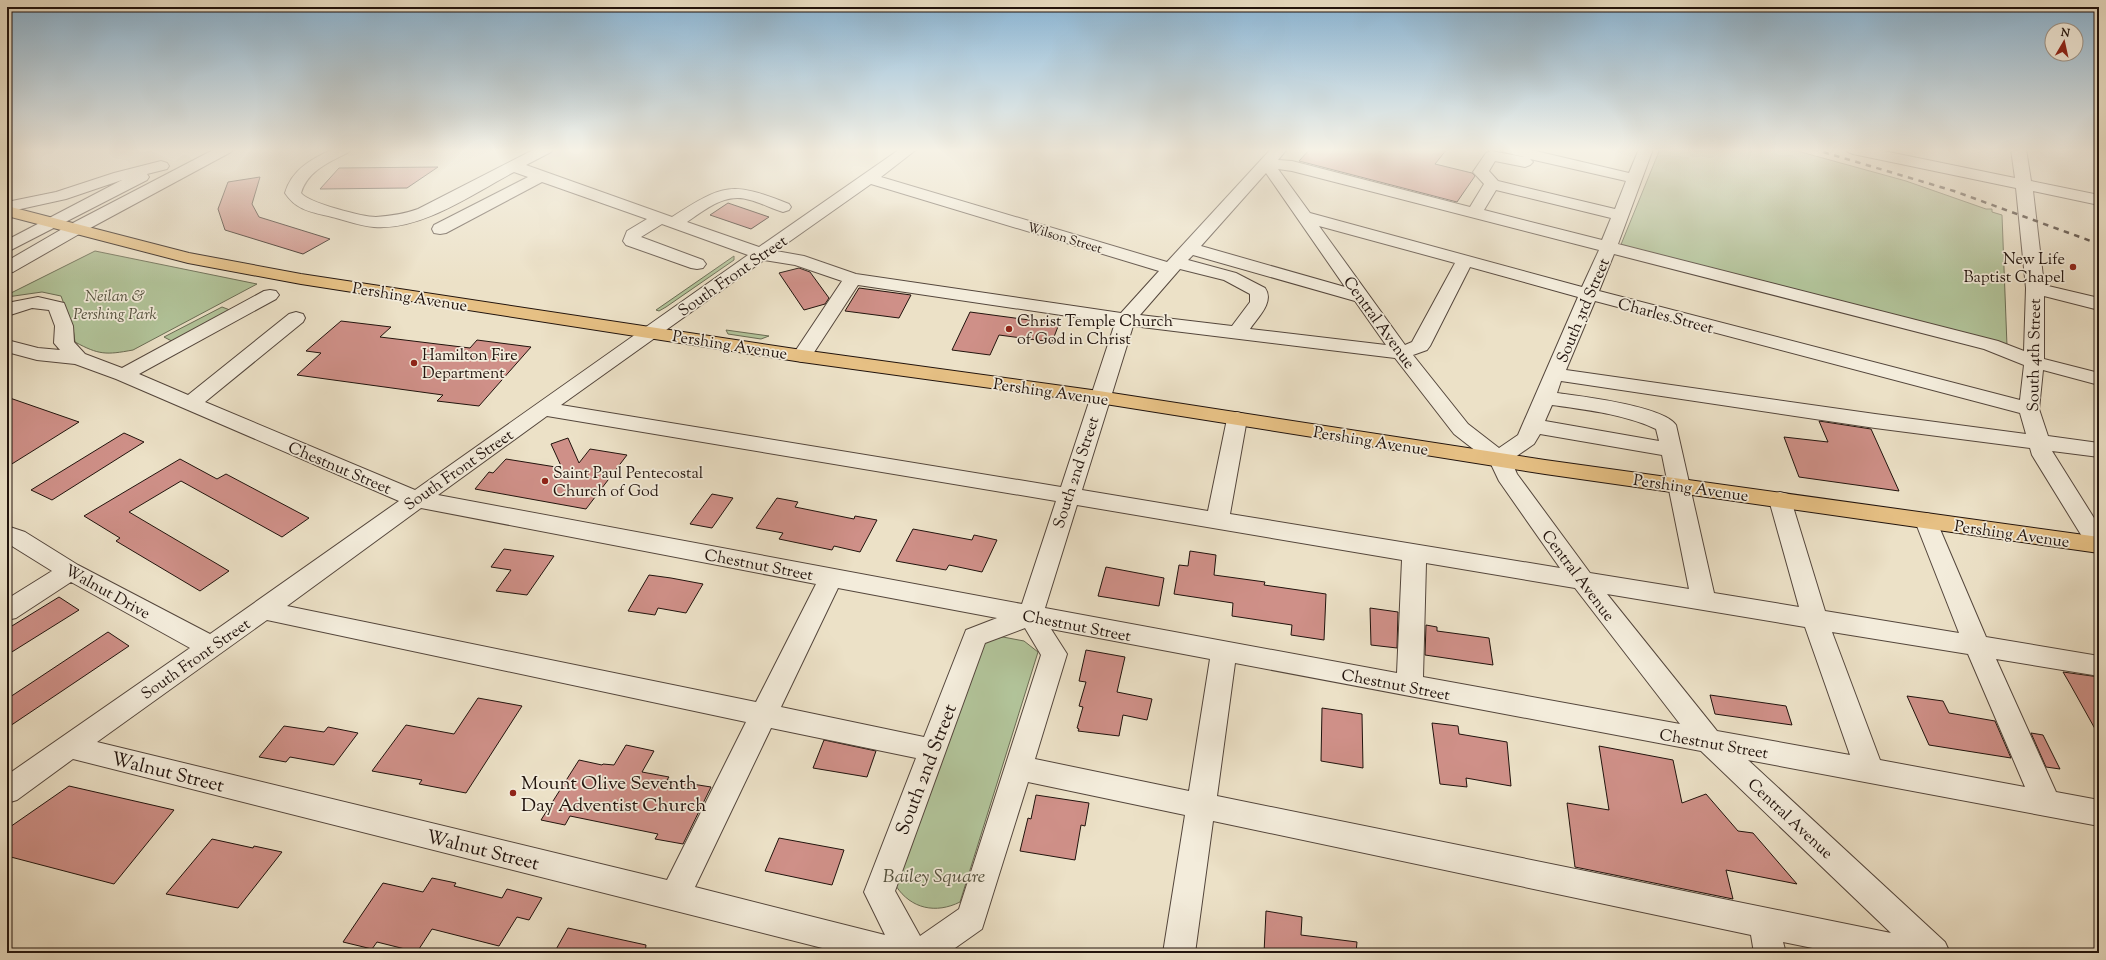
<svg xmlns="http://www.w3.org/2000/svg" width="2106" height="960" viewBox="0 0 2106 960" font-family="'Sorts Mill Goudy',serif">
  <style>
    .green { fill: #b2c49a; stroke: #6a6c54 }
    .building { fill: #cf9088; stroke: #21130d }
    .lines { fill: none; stroke-linecap: round; stroke-linejoin: round }
    .minor-casing { stroke: #54463c; stroke-width: 2 }
    .major-casing { stroke: #21130d; stroke-width: 2 }
    .minor { fill: #f3ecdb; fill-rule: evenodd }
    .major { fill: #e6c084; fill-rule: evenodd }
    .rail { stroke: #21130d; stroke-width: 2.5; stroke-dasharray: 5.5 5.5; stroke-linecap: butt }
    .poi-dot { fill: #8f2418; stroke: #f3ecdb; stroke-width: 1.5 }
    .labels { text-anchor: middle; stroke-width: 3.5; stroke-linejoin: round; paint-order: stroke }
    .far-street-label { font-size: 13px; fill: #21130d; stroke: #f3ecdb }
    .poi-label { font-size: 16px; fill: #21130d; stroke: #f3ecdb; text-anchor: start }
    .street-label { font-size: 16px; fill: #21130d; stroke: #f3ecdb }
    .park-label { font-size: 16px; font-style: italic; fill: #54513e; stroke: #f3ecdb }
    .near-street-label { font-size: 19px; fill: #21130d; stroke: #f3ecdb }
    .near-poi-label { font-size: 19px; fill: #21130d; stroke: #f3ecdb; text-anchor: start }
    .near-park-label { font-size: 19px; font-style: italic; fill: #54513e; stroke: #f3ecdb }
  </style>
  <rect width="100%" height="100%" fill="#ece1c7"/>
  <filter id="stains"><feTurbulence type="fractalNoise" baseFrequency=".005" numOctaves="4"/><feColorMatrix values="0 0 0 0 .2 0 0 0 0 .09 0 0 0 0 .02 0 0 0 .5 -.17"/></filter>
  <radialGradient id="worn" r=".72"><stop offset=".6" stop-color="#630" stop-opacity="0"/><stop offset="1" stop-color="#630" stop-opacity=".3"/></radialGradient>
  <path class="green" d="M 1660,149 L 1790,149 L 1906,181 L 1986,209 L 1992,209 L 1992,212 L 2002,215 L 2007,346 L 1620,247 Z
    M 95,251 L 257,284 L 133,350 C 106,355 99,355 75,342 L 73,328 L 61,296 L 42,292 L 7,297 L 7,295 Z
    M 734,256 L 734,260 L 666,307 L 659,311 L 656,310 Z
    M 222,307 L 243,315 L 183,347 L 164,337 Z
    M 726,330 L 769,336 L 761,339 L 728,334 Z
    M 1003,637 L 1024,641 L 1038,652 L 960,902 C 936,914 911,909 896,886 L 982,642 Z"/>
  <path class="building" d="M 1310,149 L 1447,149 L 1435,164 L 1472,173 L 1475,176 L 1457,202 L 1299,161 Z
    M 438,167 L 407,188 L 320,189 L 339,168 Z
    M 260,177 L 252,204 L 259,217 L 330,239 L 303,254 L 225,230 L 218,209 L 228,182 Z
    M 728,203 L 769,217 L 751,229 L 710,215 Z
    M 799,268 L 810,272 L 829,298 L 825,304 L 804,310 L 779,273 Z
    M 859,288 L 911,295 L 899,318 L 845,311 Z
    M 970,312 L 1059,324 L 1052,342 L 999,335 L 990,355 L 952,350 Z
    M 341,321 L 391,327 L 380,337 L 470,348 L 477,340 L 531,347 L 479,406 L 437,401 L 443,395 L 297,375 L 321,353 L 306,351 Z
    M 7,397 L 79,422 L 7,467 Z
    M 1819,421 L 1871,429 L 1899,491 L 1799,477 L 1784,437 L 1828,442 Z
    M 124,433 L 144,442 L 52,500 L 31,490 Z
    M 568,438 L 579,463 L 590,449 L 627,455 L 586,509 L 475,489 L 489,472 L 493,473 L 506,459 L 562,468 L 551,444 Z
    M 180,459 L 217,479 L 226,474 L 309,518 L 282,537 L 181,481 L 129,512 L 229,571 L 200,591 L 116,541 L 120,538 L 84,516 Z
    M 712,494 L 733,498 L 712,528 L 690,524 Z
    M 777,498 L 798,502 L 795,507 L 854,519 L 855,516 L 877,520 L 860,552 L 834,546 L 832,550 L 779,539 L 783,533 L 756,528 Z
    M 913,529 L 972,540 L 974,535 L 997,540 L 982,572 L 949,565 L 946,570 L 896,561 Z
    M 504,549 L 554,556 L 527,595 L 496,591 L 511,570 L 491,567 Z
    M 1190,551 L 1216,555 L 1214,575 L 1265,582 L 1264,585 L 1326,594 L 1324,640 L 1291,635 L 1292,625 L 1232,616 L 1233,603 L 1174,594 L 1179,565 L 1188,566 Z
    M 1106,567 L 1164,578 L 1159,606 L 1098,596 Z
    M 649,575 L 671,578 L 703,584 L 686,613 L 658,608 L 655,615 L 628,611 Z
    M 59,597 L 79,610 L 7,655 L 7,629 Z
    M 1370,608 L 1398,612 L 1397,648 L 1371,645 Z
    M 1426,625 L 1437,627 L 1437,631 L 1489,638 L 1493,665 L 1425,655 Z
    M 108,632 L 129,646 L 7,728 L 7,699 Z
    M 1086,650 L 1125,657 L 1117,692 L 1152,699 L 1147,720 L 1123,715 L 1119,736 L 1078,731 L 1079,729 L 1077,728 L 1083,707 L 1079,706 L 1086,682 L 1079,681 Z
    M 2063,672 L 2099,677 L 2099,736 L 2070,684 Z
    M 1710,695 L 1786,706 L 1792,725 L 1715,714 Z
    M 1907,696 L 1943,701 L 1949,713 L 1995,721 L 2011,758 L 1929,745 Z
    M 478,698 L 522,706 L 466,793 L 419,784 L 422,780 L 372,771 L 406,725 L 454,734 Z
    M 1322,708 L 1362,714 L 1363,768 L 1321,761 Z
    M 1432,723 L 1458,726 L 1459,734 L 1507,742 L 1511,786 L 1466,778 L 1467,787 L 1440,784 Z
    M 284,726 L 324,732 L 328,727 L 358,733 L 334,765 L 290,757 L 286,762 L 259,757 Z
    M 2031,733 L 2043,735 L 2060,769 L 2046,767 Z
    M 824,740 L 876,751 L 867,777 L 813,768 Z
    M 626,745 L 654,751 L 642,772 L 669,777 L 667,780 L 711,787 L 683,844 L 655,839 L 658,834 L 570,816 L 565,825 L 541,820 L 579,760 L 602,765 L 603,764 L 614,765 Z
    M 1599,746 L 1673,760 L 1682,803 L 1706,794 L 1738,831 L 1753,833 L 1797,884 L 1726,870 L 1733,899 L 1575,867 L 1567,803 L 1609,810 Z
    M 69,786 L 174,810 L 114,884 L 7,856 L 7,829 Z
    M 1036,795 L 1089,803 L 1085,826 L 1081,825 L 1075,860 L 1020,851 L 1028,818 L 1031,819 Z
    M 779,838 L 844,850 L 832,885 L 765,871 Z
    M 212,839 L 253,848 L 254,846 L 282,852 L 238,908 L 166,894 Z
    M 432,878 L 456,883 L 454,886 L 502,898 L 507,889 L 542,898 L 529,920 L 517,917 L 499,946 L 432,929 L 417,952 L 377,942 L 372,949 L 343,942 L 383,883 L 423,892 Z
    M 1266,911 L 1302,917 L 1301,935 L 1357,942 L 1356,953 L 1264,953 Z
    M 568,928 L 646,945 L 645,953 L 554,953 Z"/>
  <g class="lines">
    <g class="minor-casing">
      <path id="minor" d="M 215,149 L 234,149 L 231,152 L 81,233 L 13,272 L 7,273 L 7,261 L 69,225 Z
        M 333,149 L 352,149 L 349,152 C 330,162 308,170 301,193 C 309,203 363,217 376,217 C 391,216 404,214 418,209 L 535,149 L 553,149 L 551,152 L 526,165 L 672,217 C 724,184 731,181 789,204 L 791,207 L 789,210 L 783,212 C 772,209 762,203 750,200 C 726,192 706,209 687,222 L 759,247 L 900,149 L 917,149 L 881,177 L 1167,262 L 1271,149 L 1287,149 L 1278,160 L 1292,161 L 1470,207 L 1484,184 L 1473,172 L 1486,153 L 1491,151 L 1524,157 L 1504,152 L 1501,149 L 1527,149 L 1629,173 L 1639,149 L 1653,149 L 1618,244 L 1998,341 L 2024,351 L 2026,288 L 2016,188 L 1853,154 L 1848,152 L 1845,149 L 1874,149 L 2015,178 L 2011,149 L 2026,149 L 2031,181 L 2099,195 L 2099,205 L 2033,191 L 2044,285 L 2099,298 L 2099,310 L 2044,296 L 2044,359 L 2099,373 L 2099,385 L 2043,370 L 2039,409 L 2048,436 L 2099,443 L 2099,457 L 2052,451 L 2099,526 L 2099,553 L 2091,551 L 2032,455 L 2030,448 L 1875,428 L 1561,381 L 1557,393 C 1580,396 1664,406 1676,425 L 1714,593 L 1799,607 L 1769,500 L 1772,494 L 1780,492 L 1788,494 L 1791,500 L 1825,611 L 1959,633 L 1915,521 L 1918,515 L 1926,513 L 1934,515 L 1986,637 L 2099,656 L 2099,676 L 1996,659 L 2056,792 L 2099,800 L 2099,826 L 1748,760 L 1945,942 L 1950,953 L 1837,953 L 1783,942 L 1786,953 L 1754,953 L 1751,935 L 1213,821 L 1195,953 L 1163,953 L 1185,815 L 1028,782 L 982,929 L 948,953 L 842,953 L 73,759 L 17,800 L 7,803 L 7,775 L 190,648 L 71,582 L 16,618 L 7,620 L 7,599 L 52,571 L 7,543 L 7,526 L 25,532 L 78,565 L 210,634 L 399,501 L 116,379 L 75,364 L 37,360 L 7,352 L 7,340 L 38,348 L 60,350 L 54,343 L 55,326 L 49,310 L 32,308 L 7,316 L 7,303 L 38,297 L 64,303 L 73,326 L 74,342 L 85,354 L 122,368 L 264,291 L 270,290 L 276,291 L 279,295 L 276,299 L 139,374 L 188,395 L 289,314 L 296,312 L 303,314 L 305,318 L 303,322 L 205,402 L 415,490 L 748,255 L 662,224 L 641,237 L 703,260 L 706,264 L 703,268 L 697,269 L 691,268 L 626,245 L 623,241 L 627,231 L 647,219 L 542,182 L 446,233 L 440,234 L 434,233 L 432,229 L 434,225 L 528,177 L 514,172 C 474,193 421,231 374,227 C 360,226 345,220 332,217 C 312,212 297,211 285,193 C 292,169 312,159 333,149 ZM 1530,159 L 1626,181 L 1615,209 L 1498,181 L 1489,171 L 1495,161 L 1525,167 L 1530,165 L 1533,162 ZM 1278,169 L 1292,171 L 1599,250 L 1582,287 L 1310,213 ZM 1266,173 L 1345,287 L 1201,246 ZM 871,184 L 1159,271 L 1121,313 L 856,274 L 804,256 L 776,251 ZM 1496,190 L 1611,218 L 1602,240 L 1484,210 ZM 1319,226 L 1455,263 L 1412,342 L 1405,345 ZM 1614,254 L 1984,349 L 2024,365 L 2020,400 L 1599,291 ZM 1193,255 L 1355,301 L 1386,345 L 1250,329 C 1257,318 1275,302 1265,288 L 1236,273 L 1188,260 ZM 764,260 L 795,265 L 842,281 L 792,356 L 795,360 L 802,362 L 809,360 L 858,285 L 1115,323 L 1061,487 L 561,405 ZM 1470,267 L 1578,297 L 1518,435 L 1499,448 L 1468,424 L 1413,355 L 1427,350 L 1430,346 ZM 1180,269 L 1224,280 L 1250,294 L 1250,302 L 1232,326 L 1140,315 ZM 1595,301 L 2020,413 L 2026,434 L 1875,414 L 1566,370 ZM 1133,326 L 1395,358 L 1454,434 L 1490,462 L 1499,481 L 1560,568 L 1230,514 L 1247,419 L 1244,414 L 1237,412 L 1230,414 L 1227,419 L 1208,511 L 1082,490 ZM 1552,405 C 1587,410 1624,414 1656,429 L 1659,441 L 1545,421 ZM 547,416 L 1056,501 L 1022,604 L 438,495 ZM 1540,434 L 1662,455 L 1689,589 L 1590,573 L 1517,474 L 1511,460 L 1534,444 ZM 1077,505 L 1402,560 L 1397,673 L 1045,608 ZM 421,508 L 816,584 L 756,702 L 287,606 ZM 1426,563 L 1575,588 L 1680,724 L 1423,677 ZM 838,588 L 997,618 L 966,630 L 924,737 L 781,707 ZM 1607,594 L 1805,627 L 1850,755 L 1717,731 ZM 267,620 L 746,722 L 667,880 L 97,742 ZM 1025,628 L 1041,655 L 959,909 L 920,936 L 895,891 L 985,643 ZM 1051,629 L 1210,659 L 1189,791 L 1035,759 L 1067,654 ZM 1832,632 L 1968,654 L 2025,787 L 1880,760 ZM 1235,663 L 1701,751 L 1891,933 L 1217,796 ZM 771,728 L 916,758 L 864,892 L 885,935 L 695,887 Z
        M 161,161 L 167,163 L 169,166 L 167,169 L 147,174 L 149,177 L 147,180 L 7,252 L 7,240 L 122,180 L 66,199 L 7,212 L 7,202 L 56,192 L 114,173 Z"/>
    </g>
    <g class="major-casing">
      <path id="major" d="M 7,206 L 189,253 L 301,274 L 802,350 L 1099,391 L 1545,460 L 2099,537 L 2099,553 L 1545,474 L 1099,403 L 802,362 L 301,284 L 188,263 L 7,216 Z"/>
    </g>
    <use href="#minor" class="minor"/>
    <use href="#major" class="major"/>
    <path class="rail" d="M 1813,149 L 1954,191 L 2099,244"/>
  </g>
  <linearGradient id="sky" x2="0" y2="1"><stop stop-color="#8ab7d8"/><stop offset="0.53" stop-color="#f6f2e6"/><stop offset="1" stop-color="#f6f2e6" stop-opacity="0"/></linearGradient>
  <rect width="2106" height="283" fill="url(#sky)"/>
  <g class="poi-dot">
    <circle cx="2073" cy="267" r="4"/>
    <circle cx="1009" cy="329" r="4"/>
    <circle cx="414" cy="363" r="4"/>
    <circle cx="545" cy="481" r="4"/>
    <circle cx="513" cy="793" r="4"/>
  </g>
  <g class="labels">
    <g class="far-street-label">
      <text transform="translate(1065 237) rotate(17)" y="5">Wilson Street</text>
    </g>
    <g class="poi-label">
      <text x="2065" y="264" text-anchor="end">New Life<tspan x="2065" dy="18">Baptist Chapel</tspan></text>
      <text x="1017" y="326">Christ Temple Church<tspan x="1017" dy="18">of God in Christ</tspan></text>
      <text x="422" y="360">Hamilton Fire<tspan x="422" dy="18">Department</tspan></text>
      <text x="553" y="478">Saint Paul Pentecostal<tspan x="553" dy="18">Church of God</tspan></text>
    </g>
    <g class="street-label">
      <text transform="translate(732 275) rotate(-35)" y="6">South Front Street</text>
      <text transform="translate(410 296) rotate(9)" y="6">Pershing Avenue</text>
      <text transform="translate(1582 310) rotate(-67)" y="6">South 3rd Street</text>
      <text transform="translate(1666 315) rotate(15)" y="6">Charles Street</text>
      <text transform="translate(1380 322) rotate(54)" y="6">Central Avenue</text>
      <text transform="translate(730 344) rotate(9)" y="6">Pershing Avenue</text>
      <text transform="translate(2033 355) rotate(-89)" y="6">South 4th Street</text>
      <text transform="translate(1051 391) rotate(8)" y="6">Pershing Avenue</text>
      <text transform="translate(1371 440) rotate(9)" y="6">Pershing Avenue</text>
      <text transform="translate(340 467) rotate(23)" y="6">Chestnut Street</text>
      <text transform="translate(458 469) rotate(-35)" y="6">South Front Street</text>
      <text transform="translate(1075 472) rotate(-72)" y="6">South 2nd Street</text>
      <text transform="translate(1691 487) rotate(8)" y="6">Pershing Avenue</text>
      <text transform="translate(2012 533) rotate(8)" y="6">Pershing Avenue</text>
      <text transform="translate(759 564) rotate(11)" y="6">Chestnut Street</text>
      <text transform="translate(1579 575) rotate(53)" y="6">Central Avenue</text>
      <text transform="translate(108 591) rotate(29)" y="6">Walnut Drive</text>
      <text transform="translate(1077 625) rotate(11)" y="6">Chestnut Street</text>
      <text transform="translate(195 658) rotate(-35)" y="6">South Front Street</text>
      <text transform="translate(1396 684) rotate(11)" y="6">Chestnut Street</text>
      <text transform="translate(1714 743) rotate(10)" y="6">Chestnut Street</text>
      <text transform="translate(1791 818) rotate(43)" y="6">Central Avenue</text>
    </g>
    <g class="park-label">
      <text x="115" y="301">Neilan &amp;<tspan x="115" dy="18">Pershing Park</tspan></text>
    </g>
    <g class="near-street-label">
      <text transform="translate(925 769) rotate(-69)" y="7">South 2nd Street</text>
      <text transform="translate(168 771) rotate(14)" y="7">Walnut Street</text>
      <text transform="translate(483 849) rotate(14)" y="7">Walnut Street</text>
    </g>
    <g class="near-poi-label">
      <text x="521" y="789">Mount Olive Seventh<tspan x="521" dy="22">Day Adventist Church</tspan></text>
    </g>
    <g class="near-park-label">
      <text x="934" y="882">Bailey Square</text>
    </g>
  </g>
  <rect width="2106" height="960" fill="none" stroke="#ece1c7" stroke-width="24"/>
  <rect x="8" y="8" width="2090" height="944" fill="none" stroke="#21130d" stroke-width="2"/>
  <rect x="12" y="12" width="2082" height="936" fill="none" stroke="#21130d"/>
  <g transform="translate(2064 42) rotate(9)"><circle r="19" fill="#f3ecdb" stroke="#9f9589"/>
  <path d="M0-3L7 15L0 10L-7 15Z" fill="#8f2418"/>
  <text y="-6" font-size="11" font-weight="bold" text-anchor="middle" fill="#21130d">N</text>
  </g>
  <rect width="100%" height="100%" filter="url(#stains)"/>
  <rect width="100%" height="100%" fill="url(#worn)"/>
</svg>
